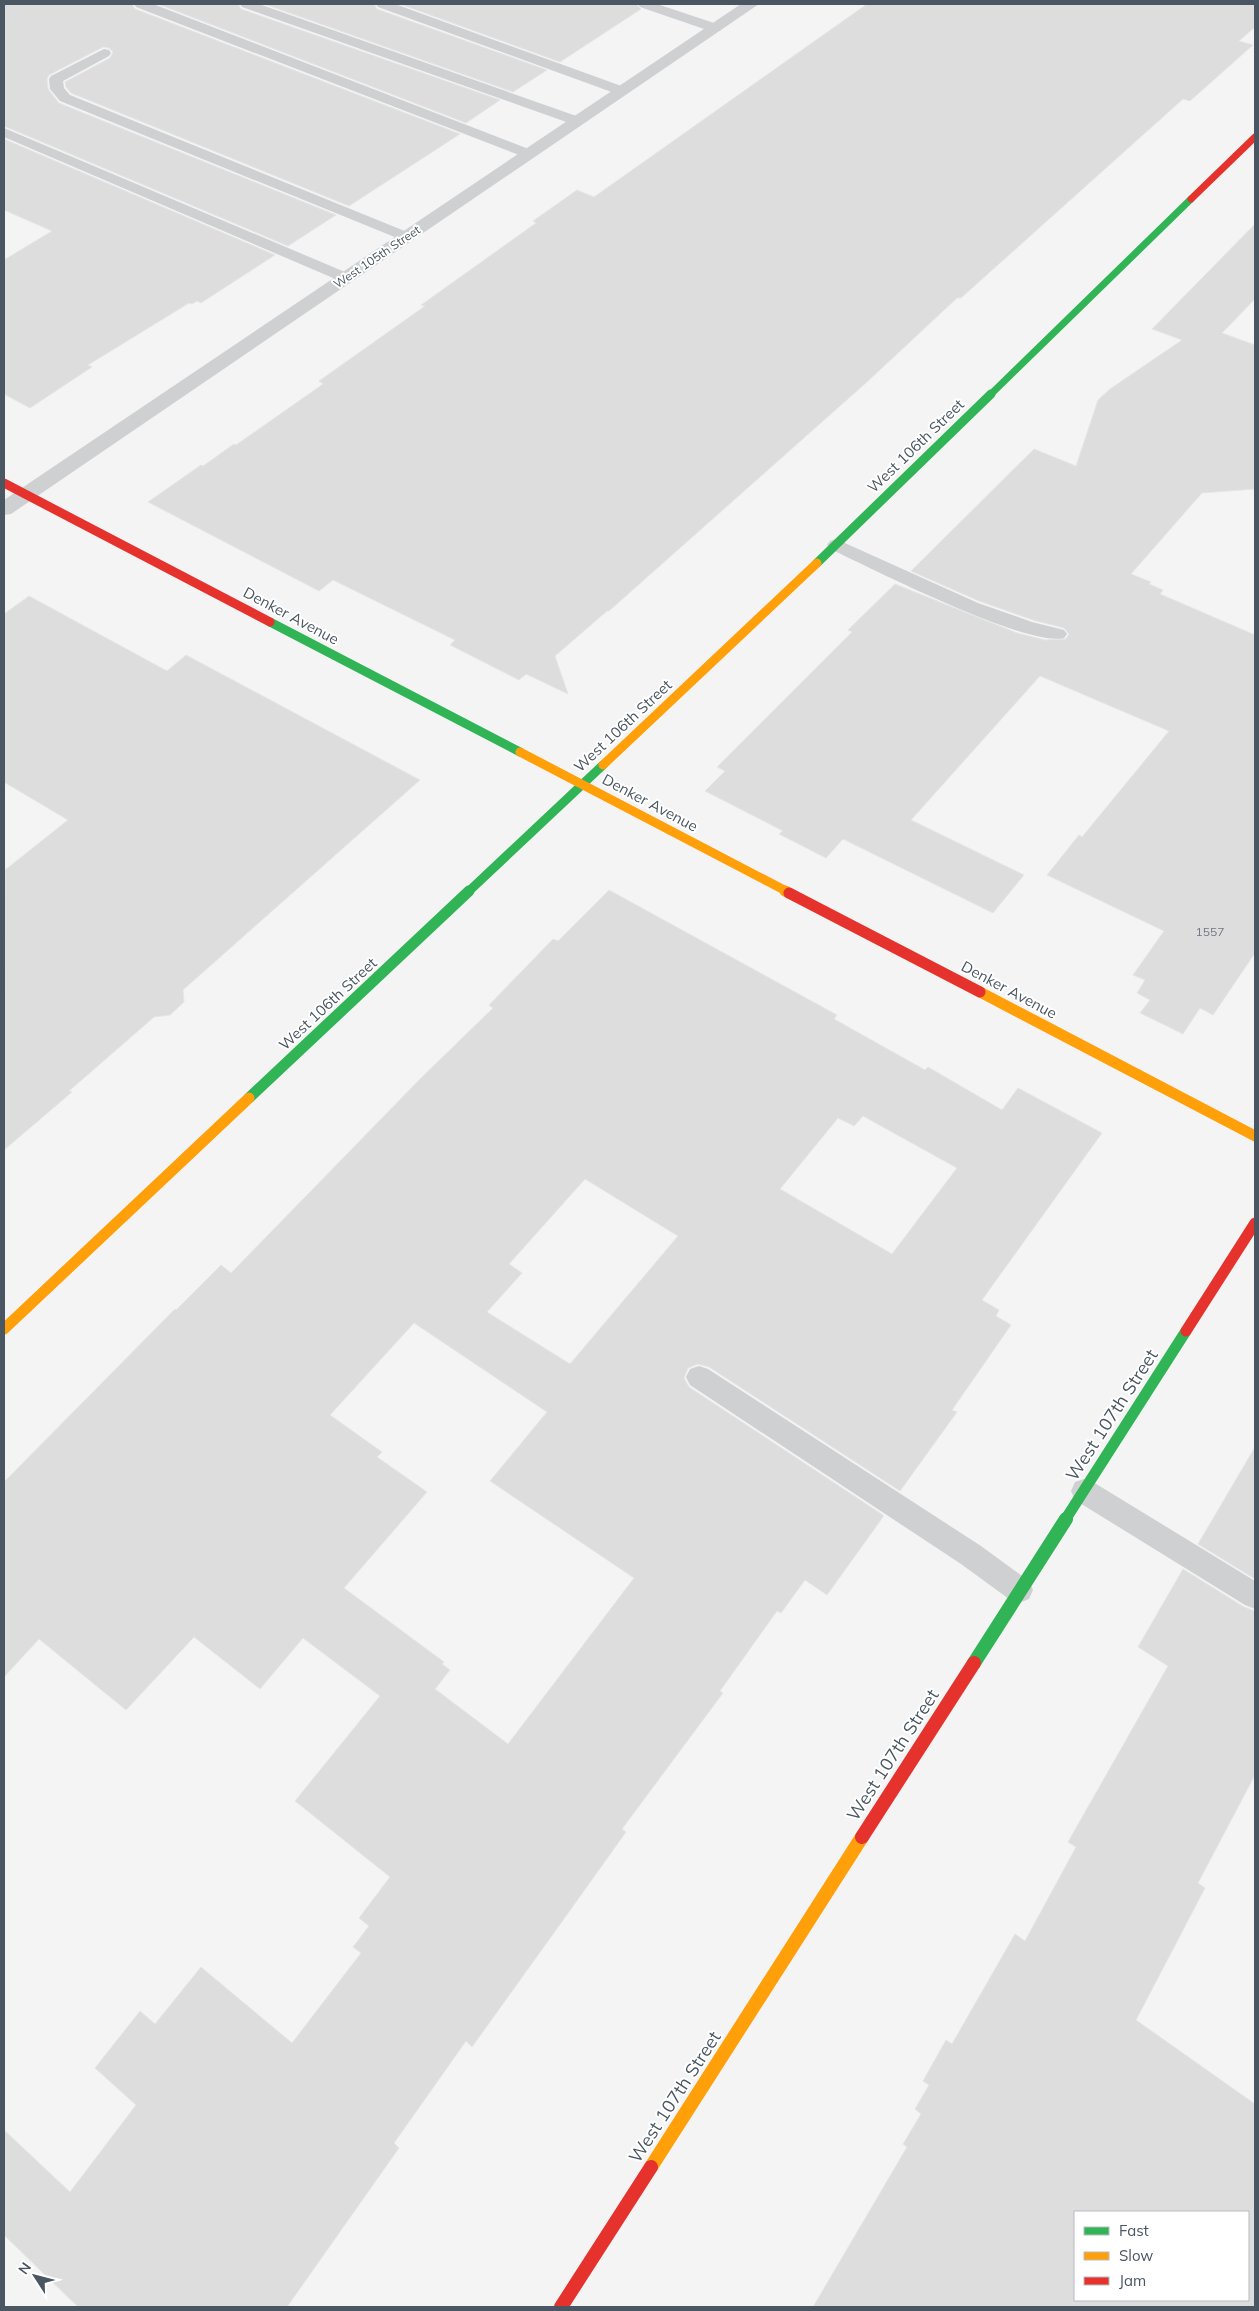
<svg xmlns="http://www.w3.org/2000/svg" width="1259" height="2311" viewBox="0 0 1259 2311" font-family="Mulish,sans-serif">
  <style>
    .building { fill: #ddddde; stroke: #e5e6e7; fill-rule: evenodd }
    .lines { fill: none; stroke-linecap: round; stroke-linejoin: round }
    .lane { fill: #ced0d2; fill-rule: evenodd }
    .street { fill: #ced0d2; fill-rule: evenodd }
    .fast-far3 { stroke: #30b455; stroke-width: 7 }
    .fast-far2 { stroke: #30b455; stroke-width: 9 }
    .fast-far1 { stroke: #30b455; stroke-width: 11 }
    .fast { stroke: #30b455; stroke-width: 14 }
    .slow-far2 { stroke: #ff9f0a; stroke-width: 9 }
    .slow-far1 { stroke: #ff9f0a; stroke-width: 11 }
    .slow { stroke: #ff9f0a; stroke-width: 14 }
    .jam-far3 { stroke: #e5322d; stroke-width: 7 }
    .jam-far2 { stroke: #e5322d; stroke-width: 9 }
    .jam-far1 { stroke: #e5322d; stroke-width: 11 }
    .jam { stroke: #e5322d; stroke-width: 14 }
    .labels { text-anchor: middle; stroke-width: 4; stroke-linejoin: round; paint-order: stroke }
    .far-street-label { font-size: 12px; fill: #4a5661; stroke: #fff }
    .number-label { font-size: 12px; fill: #707881 }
    .street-label { font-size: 15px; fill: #4a5661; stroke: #fff }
    .near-street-label { font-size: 18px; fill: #4a5661; stroke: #fff }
  </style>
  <rect width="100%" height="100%" fill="#f4f4f4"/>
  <path class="building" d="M 4,4 L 132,4 L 135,9 L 460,134 L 349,206 L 71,93 L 66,87 L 65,82 L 110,58 L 113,52 L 109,48 L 103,47 L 49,75 L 47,79 L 48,89 L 59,103 L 336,215 L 288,246 L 4,126 Z
    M 158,4 L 238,4 L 241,9 L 500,100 L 466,123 Z
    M 264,4 L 374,4 L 377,9 L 547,70 L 513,92 Z
    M 400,4 L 636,4 L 641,9 L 560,62 Z
    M 867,4 L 1255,4 L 1255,27 L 1239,41 L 1253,45 L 1190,101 L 1183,99 L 961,298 L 957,298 L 867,382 L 609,611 L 607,611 L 555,656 L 568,694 L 526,674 L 519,680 L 450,645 L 455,640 L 333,580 L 319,591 L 148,502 L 201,465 L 203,466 L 234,444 L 236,445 L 323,384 L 319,381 L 425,306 L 421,305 L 536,223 L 533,221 L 577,190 L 594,197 Z
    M 4,139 L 275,255 L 201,303 L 197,301 L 192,304 L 189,303 L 88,365 L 92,367 L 30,408 L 4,394 L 4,260 L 52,231 L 4,210 Z
    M 1255,224 L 1255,299 L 1222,333 L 1255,345 L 1255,489 L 1202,493 L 1131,574 L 1151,582 L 1149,584 L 1163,590 L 1160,594 L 1255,635 L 1255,953 L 1213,1015 L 1200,1008 L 1183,1034 L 1140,1013 L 1150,1000 L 1137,993 L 1145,980 L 1133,975 L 1164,931 L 1047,875 L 1079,835 L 1082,837 L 1169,731 L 1040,676 L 911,820 L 1024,875 L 993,913 L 843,839 L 826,858 L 779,834 L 783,831 L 705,791 L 725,771 L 717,767 L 852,632 L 848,630 L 895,584 L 1017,633 L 1045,640 L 1066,639 L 1069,634 L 1064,628 L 1033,620 L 979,601 L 911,571 L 1034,449 L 1076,466 L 1098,400 L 1110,389 L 1182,340 L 1152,329 Z
    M 29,596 L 167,671 L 186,655 L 420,780 L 183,990 L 184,1002 L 170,1015 L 154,1017 L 69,1091 L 72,1092 L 4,1150 L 5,870 L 68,820 L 4,782 L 4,614 Z
    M 609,890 L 837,1015 L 834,1019 L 925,1070 L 928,1067 L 1002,1110 L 1018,1088 L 1102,1133 L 982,1300 L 999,1310 L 996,1316 L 1011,1325 L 952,1410 L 957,1412 L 900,1491 L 709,1367 L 698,1364 L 688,1368 L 684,1378 L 689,1387 L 883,1515 L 883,1517 L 827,1595 L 805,1580 L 781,1613 L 777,1611 L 720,1691 L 723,1693 L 622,1829 L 626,1832 L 561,1923 L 472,2047 L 466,2041 L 394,2143 L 399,2148 L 287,2307 L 78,2307 L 4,2235 L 4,2130 L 70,2192 L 136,2105 L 95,2068 L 140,2011 L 155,2024 L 201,1967 L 292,2043 L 361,1953 L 353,1947 L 369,1926 L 359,1918 L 390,1877 L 295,1801 L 380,1696 L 303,1638 L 260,1689 L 194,1637 L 126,1710 L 39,1639 L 4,1677 L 4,1482 L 175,1309 L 176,1310 L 221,1265 L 231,1273 L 421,1078 L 493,1008 L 489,1005 L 553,939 L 558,941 ZM 863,1116 L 957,1168 L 892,1254 L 780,1189 L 838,1118 L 854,1126 ZM 585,1179 L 678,1236 L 570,1364 L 487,1312 L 522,1273 L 509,1264 ZM 414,1323 L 547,1412 L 490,1481 L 634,1578 L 508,1744 L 435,1689 L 450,1670 L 442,1664 L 444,1662 L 344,1588 L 427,1492 L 377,1457 L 382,1452 L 330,1415 Z
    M 1255,1447 L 1255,1579 L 1198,1544 Z
    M 1183,1569 L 1244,1607 L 1255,1611 L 1255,1775 L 1198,1883 L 1205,1888 L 1136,2020 L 1255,2104 L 1255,2307 L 813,2307 L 907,2147 L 903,2144 L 921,2114 L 915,2109 L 929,2085 L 923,2081 L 946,2040 L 952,2044 L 1015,1934 L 1025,1941 L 1076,1847 L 1068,1842 L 1168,1666 L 1138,1647 ZM 1075,2212 L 1248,2212 L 1248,2300 L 1075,2300 Z"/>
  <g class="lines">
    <path class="lane" d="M 134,4 L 153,4 L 534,151 L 536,154 L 534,157 L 524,157 L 136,7 Z
      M 240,4 L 259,4 L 582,118 L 584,121 L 582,124 L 572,124 L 242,7 Z
      M 376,4 L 395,4 L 627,88 L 629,91 L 627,94 L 617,94 L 378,7 Z
      M 638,4 L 657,4 L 720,25 L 722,28 L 720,31 L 710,31 L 640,7 Z
      M 104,49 L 109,50 L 111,53 L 109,56 L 63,81 L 64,88 L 70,95 L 412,234 L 415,237 L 412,240 L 402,240 L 60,101 L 50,89 L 49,79 L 51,76 Z
      M 4,128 L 352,275 L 354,278 L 352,281 L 340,281 L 4,137 Z
      M 836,539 L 978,603 L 1032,622 L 1064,630 L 1067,634 L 1064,638 C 1028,648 871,568 830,549 L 827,545 L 830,541 Z
      M 699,1366 L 708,1369 L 981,1546 L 1029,1581 L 1033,1590 L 1029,1599 L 1019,1603 L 1009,1599 L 961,1564 L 690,1385 L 686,1377 L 690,1369 Z
      M 1084,1479 L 1093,1482 L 1255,1581 L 1255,1609 L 1245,1605 L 1075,1500 L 1071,1491 L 1075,1482 Z"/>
    <path class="street" d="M 741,4 L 759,4 L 11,514 L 4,515 L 4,500 Z"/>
    <path class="fast-far3" d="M 990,395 L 1191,199"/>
    <path class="fast-far2" d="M 817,563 L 991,394
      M 270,622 L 520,752
      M 468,892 L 603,765"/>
    <path class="fast-far1" d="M 249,1098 L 469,891
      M 1065,1520 L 1186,1331"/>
    <path class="fast" d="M 974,1663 L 1066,1519"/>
    <path class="slow-far2" d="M 520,752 L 788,892
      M 603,765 L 817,563"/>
    <path class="slow-far1" d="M 785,891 L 789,893
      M 980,992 L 1255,1136
      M 4,1329 L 249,1098"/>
    <path class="slow" d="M 651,2167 L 862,1837"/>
    <path class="jam-far3" d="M 1191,199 L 1255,137"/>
    <path class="jam-far2" d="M 4,483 L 270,622"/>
    <path class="jam-far1" d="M 789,893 L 980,992
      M 1186,1331 L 1255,1223"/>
    <path class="jam" d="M 862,1837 L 974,1663
      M 561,2307 L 651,2167"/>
  </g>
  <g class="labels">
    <g class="far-street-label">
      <text transform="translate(377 257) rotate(-34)" y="4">West 105th Street</text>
    </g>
    <g class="number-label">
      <text x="1210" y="936">1557</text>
    </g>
    <g class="street-label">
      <text transform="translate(916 446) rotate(-44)" y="5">West 106th Street</text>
      <text transform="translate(291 616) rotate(28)" y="5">Denker Avenue</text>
      <text transform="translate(623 726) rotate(-43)" y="5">West 106th Street</text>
      <text transform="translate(650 803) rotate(28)" y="5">Denker Avenue</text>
      <text transform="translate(1009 990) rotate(28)" y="5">Denker Avenue</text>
      <text transform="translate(328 1004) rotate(-43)" y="5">West 106th Street</text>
    </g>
    <g class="near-street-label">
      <text transform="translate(1112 1415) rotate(-57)" y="6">West 107th Street</text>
      <text transform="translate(893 1755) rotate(-57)" y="6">West 107th Street</text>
      <text transform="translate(675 2097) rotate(-57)" y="6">West 107th Street</text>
    </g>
  </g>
  <rect width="1259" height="2311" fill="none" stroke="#4a5661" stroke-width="10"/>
  <rect x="1074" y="2211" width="175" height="90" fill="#ffffff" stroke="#b7bbc0"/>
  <rect x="1084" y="2227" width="25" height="8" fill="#30b455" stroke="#b7bbc0"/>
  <text x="1119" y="2236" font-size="15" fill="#4a5661">Fast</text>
  <rect x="1084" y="2252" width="25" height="8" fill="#ff9f0a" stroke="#b7bbc0"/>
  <text x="1119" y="2261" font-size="15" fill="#4a5661">Slow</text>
  <rect x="1084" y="2277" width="25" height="8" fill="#e5322d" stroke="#b7bbc0"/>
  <text x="1119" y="2286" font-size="15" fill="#4a5661">Jam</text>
  <g transform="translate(35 2276) rotate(306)" stroke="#ffffff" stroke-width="4" paint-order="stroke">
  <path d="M0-4L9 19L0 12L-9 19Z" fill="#4a5661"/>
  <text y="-8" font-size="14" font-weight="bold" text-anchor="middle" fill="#4a5661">N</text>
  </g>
</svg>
